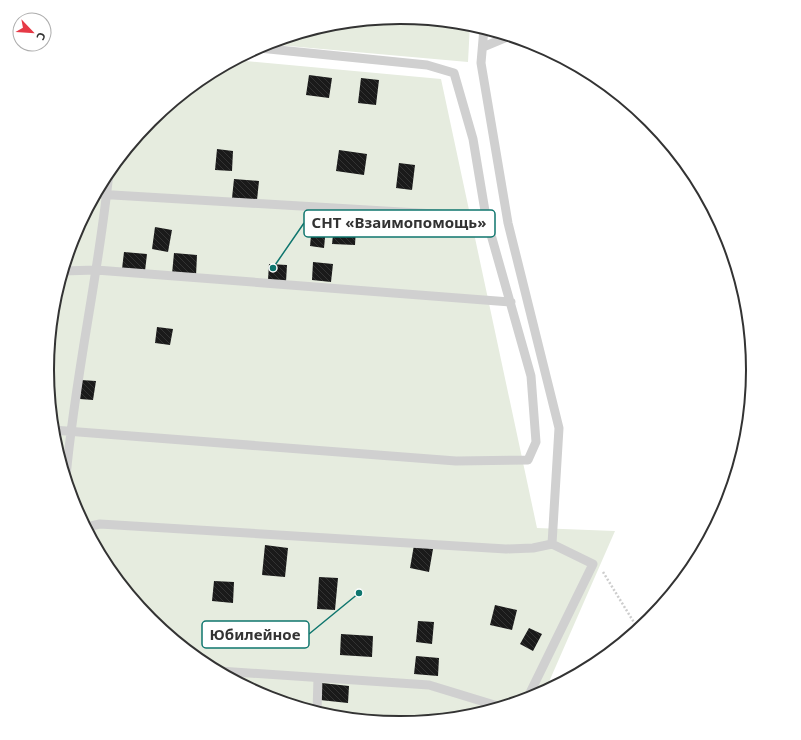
<svg xmlns="http://www.w3.org/2000/svg" width="801" height="740" viewBox="0 0 801 740" font-family="'Noto Sans',sans-serif">
  <style>
    .green { fill: #e6ecdf }
    .building { fill: url(#building-back-hatch) }
    .lines { fill: none; stroke-linecap: round; stroke-linejoin: round }
    .path { stroke: #cdcdcd; stroke-width: 2.5; stroke-dasharray: 2 2; stroke-linecap: butt }
    .lane { stroke: #d0d0d0; stroke-width: 9 }
    .rim { fill: none; stroke: #333; stroke-width: 2 }
    .leader { fill: none; stroke: #0f766e; stroke-width: 1.5 }
    .callout-dot { fill: #0f766e; stroke: #fff; stroke-width: 1.5 }
    .callout { fill: #fff; stroke: #0f766e; stroke-width: 1.5 }
    .callout-label { font-size: 15px; text-anchor: middle; font-weight: bold; fill: #333 }
  </style>
  <defs>
    <pattern id="building-back-hatch" width="6" height="6" patternUnits="userSpaceOnUse"><rect width="6" height="6" fill="#1a1a1a"/><path d="M-1 5l2 2M0 0l6 6M5-1l2 2" fill="none" stroke="#333"/></pattern>
  </defs>
  <rect width="100%" height="100%" fill="#fff"/>
  <path class="green" d="M 401,17 L 470,24 L 468,62 L 266,44 L 332,24 Z
    M 235,60 L 441,79 L 537,528 L 615,531 L 545,691 L 535,696 L 469,716 L 400,723 L 331,716 L 265,696 L 204,663 L 151,619 L 107,566 L 74,505 L 54,439 L 48,370 L 54,301 L 74,235 L 107,174 L 151,120 L 205,76 Z"/>
  <path class="building" d="M 309,75 L 332,78 L 329,98 L 306,95 Z
    M 361,78 L 379,80 L 376,105 L 358,103 Z
    M 217,149 L 233,151 L 232,171 L 215,170 Z
    M 339,150 L 367,154 L 364,175 L 336,171 Z
    M 399,163 L 415,165 L 412,190 L 396,188 Z
    M 234,179 L 259,181 L 257,200 L 232,198 Z
    M 312,225 L 326,227 L 324,248 L 310,246 Z
    M 334,226 L 356,228 L 355,245 L 332,244 Z
    M 155,227 L 172,230 L 168,252 L 152,249 Z
    M 124,252 L 147,254 L 145,271 L 122,269 Z
    M 174,253 L 197,255 L 196,276 L 172,274 Z
    M 313,262 L 333,264 L 331,282 L 312,280 Z
    M 269,264 L 287,265 L 286,282 L 268,280 Z
    M 157,327 L 173,329 L 170,345 L 155,343 Z
    M 81,380 L 96,381 L 93,400 L 80,399 Z
    M 265,545 L 288,548 L 285,577 L 262,575 Z
    M 414,545 L 433,549 L 429,572 L 410,568 Z
    M 319,577 L 338,578 L 335,610 L 317,609 Z
    M 214,581 L 234,582 L 233,603 L 212,601 Z
    M 495,605 L 517,610 L 512,630 L 490,625 Z
    M 418,621 L 434,622 L 432,644 L 416,642 Z
    M 529,628 L 542,634 L 533,651 L 520,644 Z
    M 341,634 L 373,636 L 372,657 L 340,655 Z
    M 416,656 L 439,658 L 438,676 L 414,674 Z
    M 322,683 L 349,686 L 348,703 L 320,700 Z
    M 383,715 L 383,721 L 363,719 L 363,716 Z"/>
  <g class="lines">
    <path class="path" d="M 603,572 L 638,629"/>
    <path class="lane" d="M 483,47 L 510,36
      M 96,194 L 486,217
      M 63,271 L 96,270 L 511,302
      M 53,430 L 456,461 L 528,460 L 536,442 L 531,376 L 486,217 L 473,139 L 454,73 L 427,65 L 259,48
      M 66,477 C 75,375 99,274 109,172
      M 86,527 L 100,524 L 506,549 L 533,548 L 552,544 L 559,428 L 508,223 L 481,63 L 484,28
      M 219,671 L 429,685 L 501,707
      M 527,699 L 593,564 L 552,544
      M 317,712 L 318,678"/>
  </g>
  <path d="M0 0H801V740H0ZM54 370a346 346 0 1 1 692 0a346 346 0 1 1-692 0Z" fill="#fff" fill-rule="evenodd"/>
  <path class="rim" d="M54 370a346 346 0 1 1 692 0a346 346 0 1 1-692 0Z"/>
  <path class="leader" d="M273 268L304 223M359 593L309 634"/>
  <g class="callout-dot">
    <circle cx="273" cy="268" r="4"/>
    <circle cx="359" cy="593" r="4"/>
  </g>
  <g class="callout">
    <rect x="304" y="210" width="191" height="27" rx="4"/>
    <rect x="202" y="621" width="107" height="27" rx="4"/>
  </g>
  <g class="callout-label">
    <text x="399" y="228">СНТ «Взаимопомощь»</text>
    <text x="255" y="640">Юбилейное</text>
  </g>
  <g transform="translate(32 32) rotate(115)"><circle r="19" fill="#ffffff" stroke="#adadad"/>
  <path d="M0-3L7 15L0 10L-7 15Z" fill="#e63946"/>
  <text y="-6" font-size="11" font-weight="bold" text-anchor="middle" fill="#333333">С</text>
  </g>
</svg>
